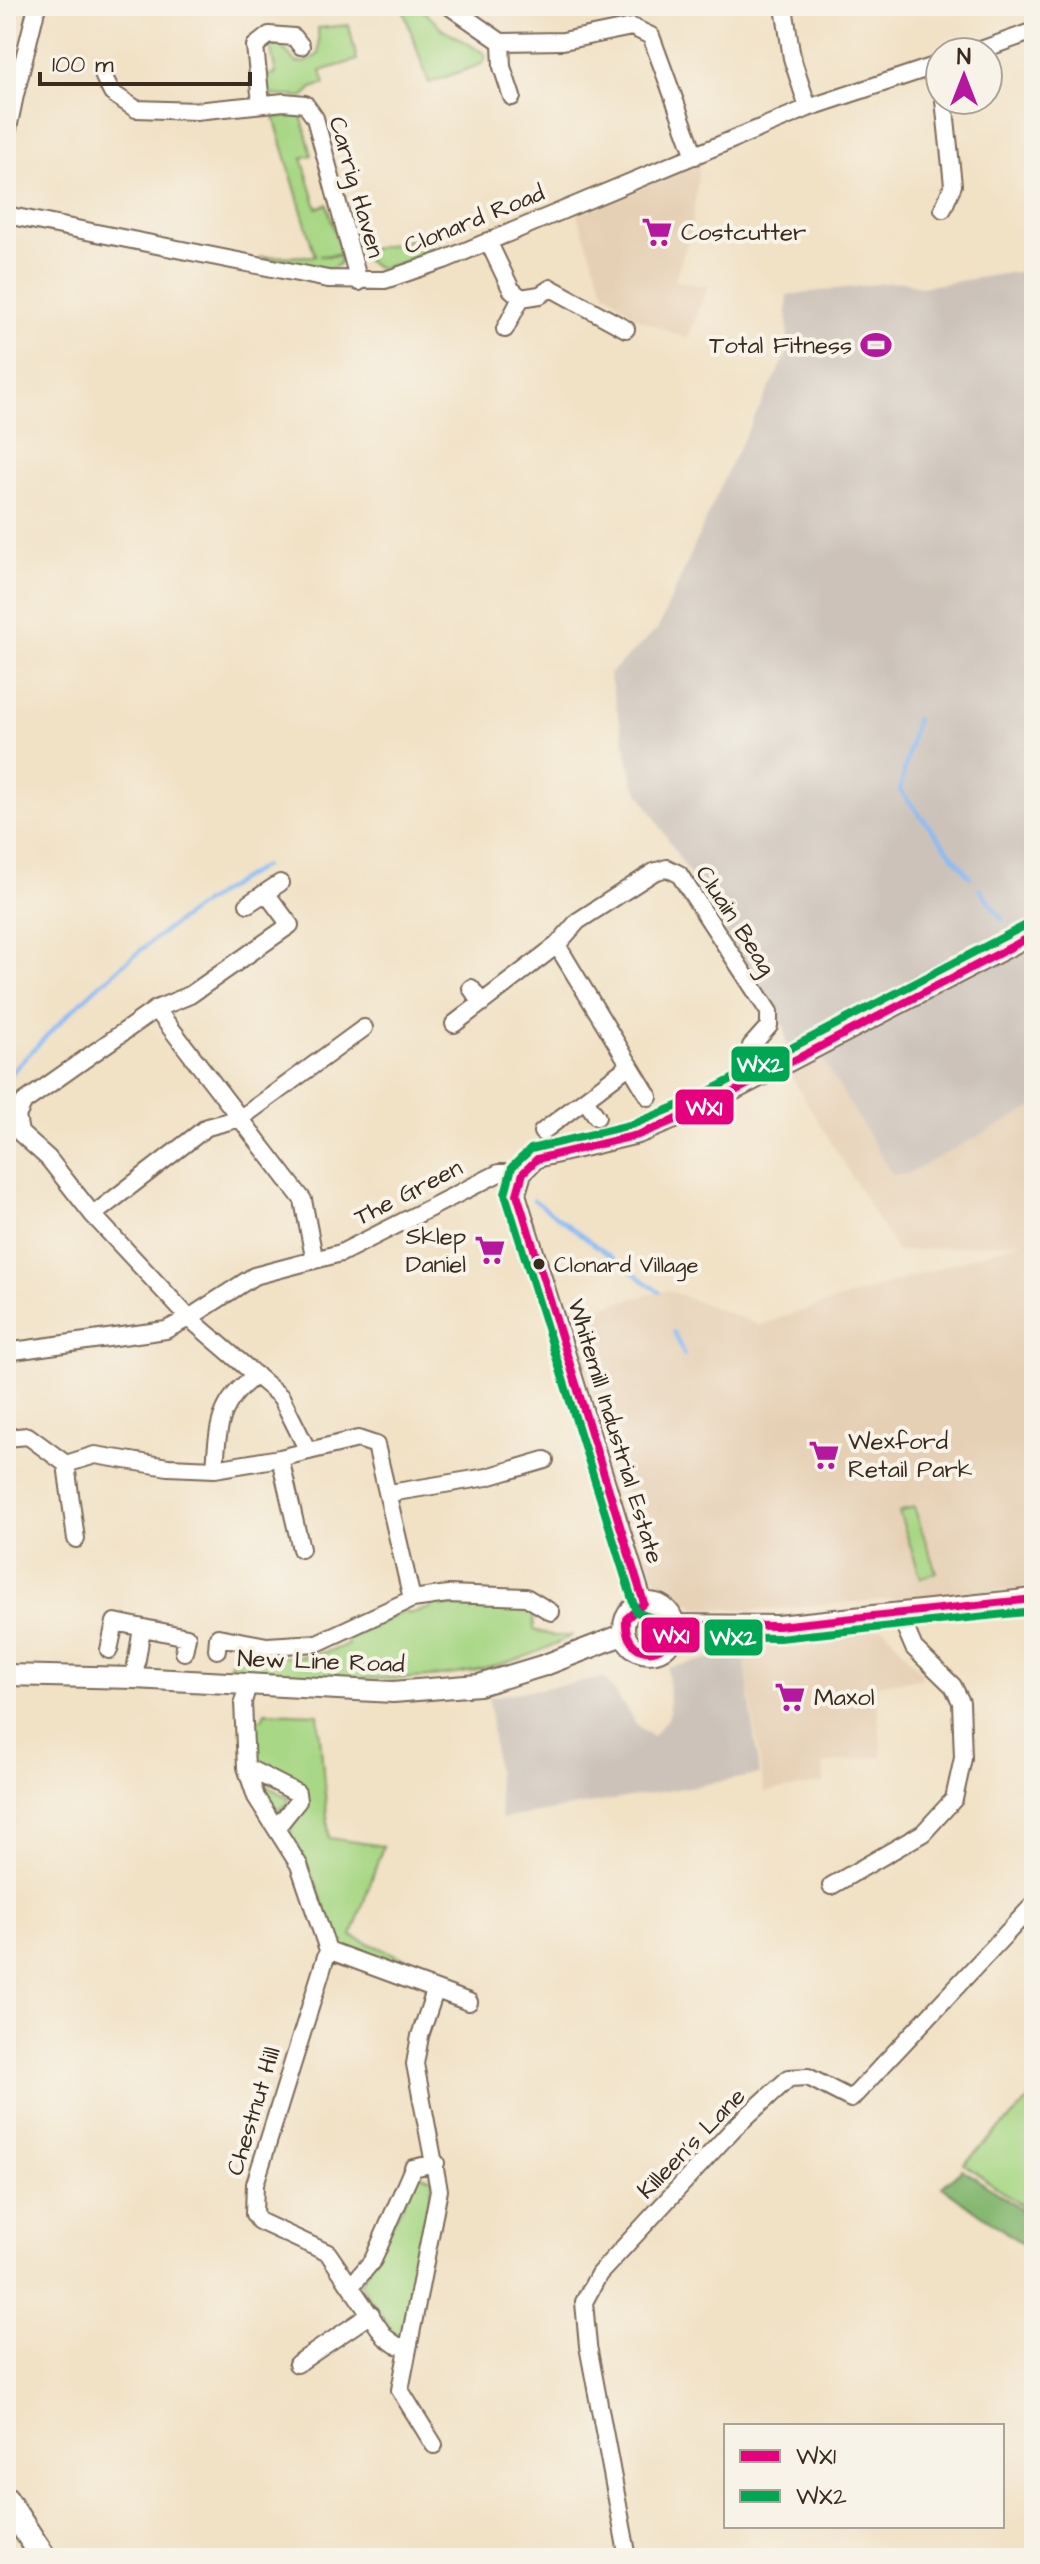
<svg xmlns="http://www.w3.org/2000/svg" width="1040" height="2564" viewBox="0 0 1040 2564" font-family="'Architects Daughter',sans-serif">
  <style>
    .built { fill: #e6d0b5 }
    .industrial { fill: #ccc2b9 }
    .green { fill: #a8d785; stroke: #728052; stroke-width: 2 }
    .forest { fill: #86b872; stroke: #607148; stroke-width: 2 }
    .lines { fill: none; stroke-linecap: round; stroke-linejoin: round }
    .stream { stroke: #88bbf6; stroke-width: 4 }
    .minor-casing { stroke: #7b6a58; stroke-width: 20 }
    .major-casing { stroke: #7b6a58; stroke-width: 24 }
    .highway-casing { stroke: #7b6a58; stroke-width: 28 }
    .minor { stroke: #fff; stroke-width: 16 }
    .major { stroke: #fff; stroke-width: 20 }
    .highway { stroke: #fff; stroke-width: 24 }
    .bus-1-casing { stroke: #f7f3e8; stroke-width: 14 }
    .bus-2-casing { stroke: #f7f3e8; stroke-width: 14 }
    .bus-1 { stroke: #e5007d; stroke-width: 8 }
    .bus-2 { stroke: #00a651; stroke-width: 8 }
    .bus-dot { fill: #3b2a1e; stroke: #f7f3e8; stroke-width: 3 }
    .labels { text-anchor: middle; stroke-width: 8; stroke-linejoin: round; paint-order: stroke }
    .bus-label { font-size: 22px; fill: #3b2a1e; stroke: #f7f3e8; text-anchor: start }
    .street-label { font-size: 24px; fill: #3b2a1e; stroke: #f7f3e8 }
    .poi-label { font-size: 24px; fill: #3b2a1e; stroke: #f7f3e8; text-anchor: start }
    .line-badge { stroke: #f7f3e8; stroke-width: 3 }
    .badge-label { font-size: 22px; text-anchor: middle; font-weight: bold; fill: #fff }
  </style>
  <rect width="100%" height="100%" fill="#f7f3e8"/>
  <filter id="ink" filterUnits="userSpaceOnUse"><feTurbulence type="fractalNoise" baseFrequency=".0125" numOctaves="2"/><feDisplacementMap in="SourceGraphic" scale="16" xChannelSelector="R" yChannelSelector="G"/><feConvolveMatrix kernelMatrix="1 2 1 2 8 2 1 2 1" color-interpolation-filters="sRGB"/></filter>
  <filter id="wash" filterUnits="userSpaceOnUse"><feTurbulence type="fractalNoise" baseFrequency=".006" numOctaves="4" result="noise"/><feDisplacementMap in="SourceGraphic" scale="32" xChannelSelector="R" yChannelSelector="G"/><feGaussianBlur stdDeviation="1.8" result="paint"/><feColorMatrix in="noise" values="0 0 0 0 0 0 0 0 0 0 0 0 0 0 0 0 0 1.4 0 .05"/><feComposite in="paint" operator="in"/></filter>
  <g filter="url(#wash)">
    <rect width="100%" height="100%" fill="#f1e1c5"/>
    <path class="built" d="M 700,162 L 691,233 L 674,281 L 707,286 L 688,339 L 637,318 L 604,290 L 577,215 Z
      M 822,1059 L 894,1175 L 907,1174 L 1034,1107 L 1034,1588 L 752,1610 L 697,1607 L 656,1585 L 568,1315 L 668,1290 L 759,1325 L 1024,1241 L 897,1252 L 791,1076 Z
      M 884,1628 L 921,1672 L 922,1678 L 876,1685 L 882,1756 L 823,1764 L 824,1783 L 764,1792 L 744,1651 Z"/>
    <path class="industrial" d="M 1034,269 L 1034,1107 L 907,1174 L 893,1175 L 822,1059 L 791,1076 L 785,1029 L 634,784 L 609,674 L 658,629 L 730,465 L 788,352 L 787,295 L 903,281 L 921,287 Z
      M 744,1651 L 759,1775 L 501,1819 L 489,1697 L 605,1678 L 637,1725 L 652,1737 L 669,1716 L 668,1668 Z"/>
    <path class="green" d="M 402,6 L 418,6 L 443,29 L 484,53 L 486,57 L 482,64 L 429,83 Z
      M 349,25 L 357,60 L 321,71 L 325,84 L 312,88 L 303,97 L 269,95 L 264,76 L 276,74 L 270,44 L 278,43 L 297,63 L 307,62 L 319,54 L 318,28 Z
      M 301,115 L 312,155 L 302,158 L 317,208 L 327,204 L 341,254 L 319,256 L 341,256 L 340,263 L 332,269 L 301,267 L 259,257 L 315,256 L 274,117 Z
      M 425,236 L 434,252 L 380,269 L 368,262 L 363,251 Z
      M 914,1507 L 936,1572 L 921,1578 L 899,1512 Z
      M 466,1599 L 470,1599 L 471,1604 L 495,1604 L 495,1599 L 499,1600 L 499,1606 L 523,1608 L 524,1603 L 533,1609 L 534,1630 L 554,1636 L 571,1636 C 467,1695 343,1680 229,1667 L 231,1661 C 252,1655 268,1657 290,1657 C 310,1657 329,1651 348,1645 L 347,1640 L 406,1610 L 408,1614 L 431,1608 L 431,1603 L 441,1602 L 443,1607 L 466,1604 Z
      M631 1627a17 17 0 1 1 34 0a17 17 0 1 1-34 0Z
      M 265,1712 L 318,1714 L 329,1838 L 383,1846 L 352,1936 L 468,1986 L 469,1996 L 337,1944 L 316,1883 L 291,1838 L 291,1828 L 307,1802 C 306,1770 269,1781 256,1758 C 249,1747 252,1731 252,1719 L 262,1719 Z
      M 258,1781 L 289,1798 L 287,1805 L 275,1811 Z
      M 1034,2095 L 1034,2229 L 1023,2221 L 1029,2211 L 964,2164 Z
      M 419,2174 L 433,2179 L 405,2330 L 396,2336 L 360,2284 Z"/>
    <path class="forest" d="M 962,2169 L 1019,2208 L 1034,2224 L 1034,2252 L 942,2187 Z"/>
    <g class="lines">
      <path class="stream" d="M 916,719 L 900,790 L 970,877
        M 979,888 L 1002,919
        M 6,1079 C 79,998 168,919 264,866
        M 534,1200 L 659,1292
        M 674,1332 L 684,1355"/>
    </g>
  </g>
  <g filter="url(#ink)">
    <g class="lines">
      <g class="minor-casing">
        <path id="minor" d="M 449,6 L 501,42 L 563,41 L 632,27 L 651,36 L 695,156
          M 784,7 L 792,58 L 808,108
          M 501,42 L 502,67 L 512,97
          M 975,52 L 1034,31
          M 104,77 L 112,93 L 136,109 L 196,111 L 284,102 L 305,104 L 315,118 L 359,282
          M 6,93 L 15,95 L 6,138
          M 15,95 L 37,6
          M 261,103 L 255,46 L 269,35 L 294,37 L 301,46
          M 943,209 L 953,185 L 944,100
          M 6,215 L 328,279 L 385,280 L 444,260 L 808,108 L 940,64
          M 488,241 L 511,289 L 521,298 L 540,295 L 551,288 L 626,329
          M 505,329 L 521,298
          M 266,893 L 290,925 L 190,995 L 156,1009 L 24,1102 L 17,1116 L 20,1133 L 48,1158 L 93,1215 L 189,1318 L 254,1276 L 341,1253 L 499,1173 L 523,1173
          M 248,904 L 280,883
          M 557,945 L 649,1097
          M 471,988 L 482,1003
          M 156,1009 L 303,1200 L 314,1257
          M 454,1024 L 557,945 L 578,921 L 654,872 L 667,868 L 679,874 L 769,1012 L 769,1026 L 751,1046 L 763,1077
          M 585,1100 L 597,1117
          M 542,1132 L 630,1065
          M 93,1215 L 207,1127 L 241,1118 L 364,1028
          M 6,1352 L 166,1330 L 189,1318 L 281,1397 L 307,1449
          M 6,1438 L 28,1436 L 66,1464 L 95,1455 L 168,1467 L 215,1469 L 280,1458 L 358,1439 L 376,1445 L 412,1599
          M 280,1458 L 301,1549
          M 66,1464 L 76,1539
          M 215,1469 C 218,1425 219,1402 256,1375
          M 390,1493 L 487,1477 L 545,1460
          M 644,1603 L 517,1194 L 523,1173 L 537,1159 L 638,1135 L 697,1111 L 1034,935
          M 109,1650 L 115,1622 L 187,1637 L 184,1652
          M 217,1650 L 218,1637 L 267,1646 L 317,1643 L 412,1599 L 448,1594 L 526,1597 L 551,1612
          M 134,1678 L 142,1628
          M 248,1685 L 243,1702 L 246,1767 L 256,1797 L 299,1865 L 328,1950 L 255,2184 L 254,2214 L 259,2221 L 328,2253 L 385,2337 L 396,2345 L 406,2347
          M 246,1767 L 297,1793 L 298,1801 L 277,1827
          M 831,1886 L 923,1833 L 954,1799 L 963,1758 L 961,1702 L 953,1686 L 914,1648 L 899,1613
          M 328,1950 L 469,2002
          M 352,2285 L 373,2260 L 413,2168 L 436,2163
          M 297,2364 L 371,2314
          M 434,2445 L 400,2390 L 439,2190 L 415,2064 L 420,2036 L 435,1991
          M 628,2558 L 588,2346 L 584,2302 L 599,2274 L 734,2128 L 789,2078 L 808,2077 L 851,2099 L 1034,1904"/>
      </g>
      <g class="major-casing">
        <path id="major" d="M624 1628a25 25 0 1 1 50 0a25 25 0 1 1-50 0Z
          M 674,1625 L 778,1626 L 1034,1599
          M 6,1675 L 134,1678 L 393,1692 L 479,1685 L 545,1665 L 625,1634"/>
      </g>
      <g class="highway-casing">
        <path id="highway" d="M 6,2500 L 44,2558"/>
      </g>
      <use href="#minor" class="minor"/>
      <use href="#major" class="major"/>
      <use href="#highway" class="highway"/>
      <g class="bus-1-casing">
        <path id="bus-1" d="M 1034,935 L 697,1111 L 638,1135 L 537,1159 L 523,1173 L 517,1194 L 644,1603 L 626,1619 C 623,1659 668,1663 674,1625 L 778,1626 L 1034,1599"/>
      </g>
      <g class="bus-2-casing">
        <path id="bus-2" d="M 1028,924 L 692,1100 L 634,1124 L 531,1149 L 512,1167 L 505,1194 L 636,1612 L 658,1620 L 671,1637 L 779,1638 L 1034,1611"/>
      </g>
      <use href="#bus-1" class="bus-1"/>
      <use href="#bus-2" class="bus-2"/>
    </g>
  </g>
  <defs>
    <g id="supermarket-bare" transform="scale(2.4)"><path d="M-6-5.5h2.5l.6 2H6L4.5 2H-2.5L-4.4-4H-6ZM-1.5 3.2a1.3 1.3 0 1 0 .1 0ZM3 3.2a1.3 1.3 0 1 0 .1 0Z" fill="#b5179e" stroke="#f7f3e8" stroke-width="2.5" paint-order="stroke"/></g>
    <g id="stadium-bare" transform="scale(2.4)"><path d="M0-5a6.5 5 0 1 0 0 10a6.5 5 0 1 0 0-10ZM-3.5-1.8h7v3.6h-7Z" fill="#b5179e" stroke="#f7f3e8" stroke-width="2.5" paint-order="stroke"/></g>
  </defs>
  <g fill-rule="evenodd">
    <use href="#supermarket-bare" x="657" y="232"/>
    <use href="#stadium-bare" x="876" y="345"/>
    <use href="#supermarket-bare" x="490" y="1250"/>
    <use href="#supermarket-bare" x="824" y="1455"/>
    <use href="#supermarket-bare" x="790" y="1697"/>
  </g>
  <circle class="bus-dot" cx="539" cy="1264" r="7"/>
  <g class="labels">
    <g class="bus-label">
      <text x="554" y="1272">Clonard Village</text>
    </g>
    <g class="street-label">
      <text transform="translate(357 187) rotate(74)" y="8">Carrig Haven</text>
      <text transform="translate(474 219) rotate(-22)" y="8">Clonard Road</text>
      <text transform="translate(736 920) rotate(57)" y="8">Cluain Beag</text>
      <text transform="translate(408 1192) rotate(-27)" y="8">The Green</text>
      <text transform="translate(616 1431) rotate(73)" y="8">Whitemill Industrial Estate</text>
      <text transform="translate(321 1661) rotate(2)" y="8">New Line Road</text>
      <text transform="translate(253 2111) rotate(-73)" y="8">Chestnut Hill</text>
      <text transform="translate(691 2143) rotate(-46)" y="8">Killeen's Lane</text>
    </g>
    <g class="poi-label">
      <text x="681" y="240">Costcutter</text>
      <text x="852" y="353" text-anchor="end">Total Fitness</text>
      <text x="466" y="1244" text-anchor="end">Sklep<tspan x="466" dy="28">Daniel</tspan></text>
      <text x="848" y="1449">Wexford<tspan x="848" dy="28">Retail Park</tspan></text>
      <text x="814" y="1705">Maxol</text>
    </g>
  </g>
  <g class="line-badge">
    <rect x="730" y="1045" width="61" height="38" rx="8" fill="#00a651"/>
    <rect x="674" y="1088" width="61" height="38" rx="8" fill="#e5007d"/>
    <rect x="640" y="1616" width="61" height="38" rx="8" fill="#e5007d"/>
    <rect x="703" y="1618" width="61" height="39" rx="8" fill="#00a651"/>
  </g>
  <g class="badge-label">
    <text x="760" y="1072">WX2</text>
    <text x="704" y="1115">WX1</text>
    <text x="671" y="1643">WX1</text>
    <text x="733" y="1645">WX2</text>
  </g>
  <rect width="1040" height="2564" fill="none" stroke="#f7f3e8" stroke-width="32"/>
  <rect x="724" y="2424" width="280" height="104" fill="#f7f3e8" stroke="#aca397" stroke-width="2"/>
  <rect x="740" y="2450" width="40" height="12" fill="#e5007d" stroke="#aca397" stroke-width="2"/>
  <text x="796" y="2464" font-size="24" fill="#3b2a1e">WX1</text>
  <rect x="740" y="2490" width="40" height="12" fill="#00a651" stroke="#aca397" stroke-width="2"/>
  <text x="796" y="2504" font-size="24" fill="#3b2a1e">WX2</text>
  <g transform="translate(964 76)"><circle r="38" fill="#f7f3e8" stroke="#aca397" stroke-width="2"/>
  <path d="M0-6L14 30L0 20L-14 30Z" fill="#b5179e"/>
  <text y="-12" font-size="22" font-weight="bold" text-anchor="middle" fill="#3b2a1e">N</text>
  </g>
  <path d="M40 72v12h210v-12" fill="none" stroke="#3b2a1e" stroke-width="4"/>
  <text x="52" y="72" font-size="24" fill="#3b2a1e" stroke="#f7f3e8" stroke-width="6" paint-order="stroke">100 m</text>
</svg>
